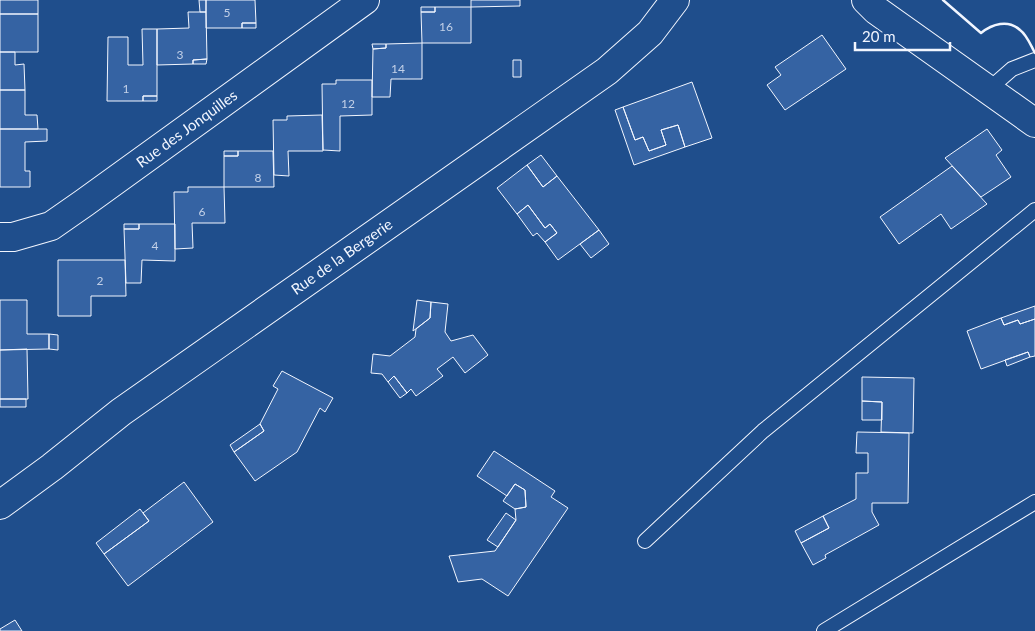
<svg xmlns="http://www.w3.org/2000/svg" width="1035" height="631" viewBox="0 0 1035 631" font-family="Lato,sans-serif">
  <style>
    .building { fill: #3563a3; stroke: #f2f6ff }
    .lines { fill: none; stroke-linecap: round; stroke-linejoin: round }
    .service-casing { stroke: #f2f6ff; stroke-width: 16 }
    .minor-casing { stroke: #f2f6ff; stroke-width: 30 }
    .tertiary-casing { stroke: #f2f6ff; stroke-width: 30 }
    .service { stroke: #1f4e8c; stroke-width: 14 }
    .minor { stroke: #1f4e8c; stroke-width: 28 }
    .tertiary { stroke: #1f4e8c; stroke-width: 28 }
    .wall { stroke: #f2f6ff; stroke-width: 2.5 }
    .labels { text-anchor: middle; stroke-width: 4; stroke-linejoin: round; paint-order: stroke }
    .number-label { font-size: 12px; fill: #c3d1e8 }
    .street-label { font-size: 15px; fill: #f2f6ff; stroke: #1f4e8c }
  </style>
  <rect width="100%" height="100%" fill="#1f4e8c"/>
  <path class="building" d="M 0,0 L 38,0 L 38,14 L 0,14 Z
    M 199,0 L 206,0 L 206,12 L 200,12 Z
    M 206,0 L 255,0 L 256,23 L 242,23 L 242,28 L 206,28 Z
    M 471,0 L 520,0 L 520,6 L 471,7 Z
    M 421,7 L 435,7 L 435,12 L 421,12 Z
    M 435,7 L 471,7 L 471,43 L 422,43 L 421,12 L 435,12 Z
    M 188,12 L 206,12 L 207,59 L 193,60 L 193,64 L 157,65 L 157,29 L 189,28 Z
    M 0,14 L 38,14 L 38,52 L 0,52 Z
    M 242,23 L 256,23 L 256,28 L 242,28 Z
    M 142,29 L 157,29 L 157,96 L 143,96 L 143,101 L 107,101 L 108,37 L 128,37 L 128,65 L 143,65 Z
    M 822,35 L 846,69 L 785,110 L 767,85 L 781,75 L 775,67 Z
    M 422,43 L 422,79 L 391,79 L 390,97 L 372,97 L 373,49 L 386,48 L 386,44 Z
    M 372,44 L 386,44 L 386,48 L 373,49 Z
    M 0,52 L 15,52 L 15,65 L 24,64 L 25,90 L 0,90 Z
    M 207,59 L 206,64 L 193,64 L 193,60 Z
    M 513,60 L 521,60 L 521,77 L 513,77 Z
    M 336,80 L 372,80 L 372,115 L 340,116 L 340,151 L 323,150 L 322,84 L 336,84 Z
    M 692,82 L 712,138 L 685,147 L 678,125 L 661,130 L 666,145 L 649,151 L 643,137 L 635,140 L 623,107 Z
    M 0,90 L 25,90 L 25,115 L 37,115 L 38,129 L 0,129 Z
    M 143,96 L 157,96 L 157,101 L 143,101 Z
    M 623,107 L 635,140 L 643,137 L 649,151 L 666,145 L 661,130 L 678,125 L 685,147 L 634,165 L 615,110 Z
    M 322,115 L 323,151 L 288,151 L 289,176 L 274,175 L 273,120 L 287,120 L 287,116 Z
    M 0,129 L 47,129 L 47,141 L 25,142 L 25,171 L 30,171 L 30,187 L 0,187 Z
    M 987,129 L 1002,150 L 996,155 L 1011,177 L 981,197 L 945,158 Z
    M 224,151 L 238,151 L 238,156 L 224,156 Z
    M 238,151 L 273,151 L 274,187 L 224,187 L 224,156 L 238,156 Z
    M 541,155 L 557,176 L 543,187 L 527,165 Z
    M 527,165 L 543,187 L 557,176 L 599,230 L 558,260 L 545,242 L 557,233 L 550,224 L 545,228 L 528,205 L 517,214 L 497,188 Z
    M 952,166 L 987,204 L 951,229 L 941,214 L 899,244 L 880,217 Z
    M 188,187 L 224,187 L 225,223 L 192,223 L 193,248 L 175,249 L 174,192 L 188,192 Z
    M 528,205 L 545,228 L 550,224 L 557,233 L 545,242 L 537,233 L 533,236 L 517,214 Z
    M 124,224 L 139,224 L 139,229 L 124,229 Z
    M 139,224 L 175,224 L 175,261 L 142,260 L 141,283 L 126,283 L 124,229 L 139,229 Z
    M 599,230 L 609,244 L 591,258 L 580,244 Z
    M 58,260 L 125,260 L 126,296 L 91,296 L 91,316 L 58,316 Z
    M 0,300 L 27,300 L 27,334 L 49,334 L 49,349 L 0,350 Z
    M 417,300 L 431,302 L 430,318 L 413,331 Z
    M 431,302 L 448,304 L 445,332 L 451,341 L 473,335 L 488,355 L 465,373 L 453,357 L 437,369 L 443,376 L 416,396 L 411,389 L 407,393 L 394,376 L 388,382 L 382,374 L 371,373 L 373,354 L 390,356 L 415,337 L 416,329 L 430,318 Z
    M 1035,306 L 1035,319 L 1020,324 L 1018,320 L 1004,325 L 1001,318 Z
    M 1001,318 L 1004,325 L 1018,320 L 1020,324 L 1035,319 L 1035,356 L 1030,357 L 1028,352 L 981,369 L 967,331 Z
    M 49,334 L 58,335 L 58,350 L 49,349 Z
    M 27,349 L 28,399 L 0,399 L 0,350 Z
    M 1028,352 L 1030,357 L 1007,366 L 1005,360 Z
    M 282,371 L 333,398 L 325,412 L 320,408 L 297,452 L 255,481 L 234,452 L 264,431 L 260,424 L 278,389 L 273,386 Z
    M 394,376 L 407,393 L 400,398 L 388,382 Z
    M 862,377 L 914,378 L 913,433 L 881,432 L 882,402 L 862,401 Z
    M 0,399 L 26,399 L 26,407 L 0,407 Z
    M 862,401 L 882,402 L 882,420 L 862,420 Z
    M 260,424 L 264,431 L 234,452 L 230,445 Z
    M 857,432 L 909,433 L 908,503 L 872,503 L 872,512 L 879,525 L 825,555 L 826,558 L 813,565 L 801,543 L 829,528 L 823,516 L 856,499 L 856,473 L 868,473 L 868,453 L 856,453 Z
    M 494,451 L 555,491 L 551,497 L 568,508 L 508,596 L 482,579 L 458,582 L 449,556 L 495,551 L 516,520 L 515,509 L 526,507 L 525,490 L 515,484 L 507,496 L 477,476 Z
    M 184,482 L 213,522 L 128,586 L 104,554 L 149,521 L 143,513 Z
    M 515,484 L 525,490 L 526,507 L 515,509 L 503,501 Z
    M 140,509 L 149,521 L 104,554 L 96,543 Z
    M 506,513 L 516,520 L 498,547 L 487,540 Z
    M 823,516 L 829,528 L 801,543 L 795,531 Z
    M 15,620 L 22,631 L 0,631 L 0,629 Z"/>
  <g class="lines">
    <g class="service-casing">
      <path id="service" d="M 988,90 L 1012,69 L 1035,60
        M 645,541 L 763,431 L 1035,210
        M 824,631 L 1035,502"/>
    </g>
    <g class="minor-casing">
      <path id="minor" d="M 0,237 L 13,237 L 51,226 L 84,203 L 365,0
        M 0,505 L 52,467 L 121,412 L 607,71 L 650,33 L 675,0"/>
    </g>
    <g class="tertiary-casing">
      <path id="tertiary" d="M 866,0 L 876,10 L 1035,123"/>
    </g>
    <use href="#service" class="service"/>
    <use href="#minor" class="minor"/>
    <use href="#tertiary" class="tertiary"/>
    <path class="wall" d="M 943,0 L 981,33 C 992,24 1008,19 1020,30 C 1027,35 1031,46 1035,53"/>
  </g>
  <g class="labels">
    <g class="number-label">
      <text x="227" y="17">5</text>
      <text x="446" y="31">16</text>
      <text x="180" y="59">3</text>
      <text x="398" y="73">14</text>
      <text x="126" y="93">1</text>
      <text x="348" y="108">12</text>
      <text x="258" y="182">8</text>
      <text x="202" y="216">6</text>
      <text x="155" y="250">4</text>
      <text x="100" y="285">2</text>
    </g>
    <g class="street-label">
      <text transform="translate(187 129) rotate(-36)" y="5">Rue des Jonquilles</text>
      <text transform="translate(342 257) rotate(-35)" y="5">Rue de la Bergerie</text>
    </g>
  </g>
  <path d="M855 42v8h95v-8" fill="none" stroke="#f2f6ff" stroke-width="2.5"/>
  <text x="862" y="42" font-size="15" fill="#f2f6ff" stroke="#1f4e8c" stroke-width="4" paint-order="stroke">20 m</text>
</svg>
